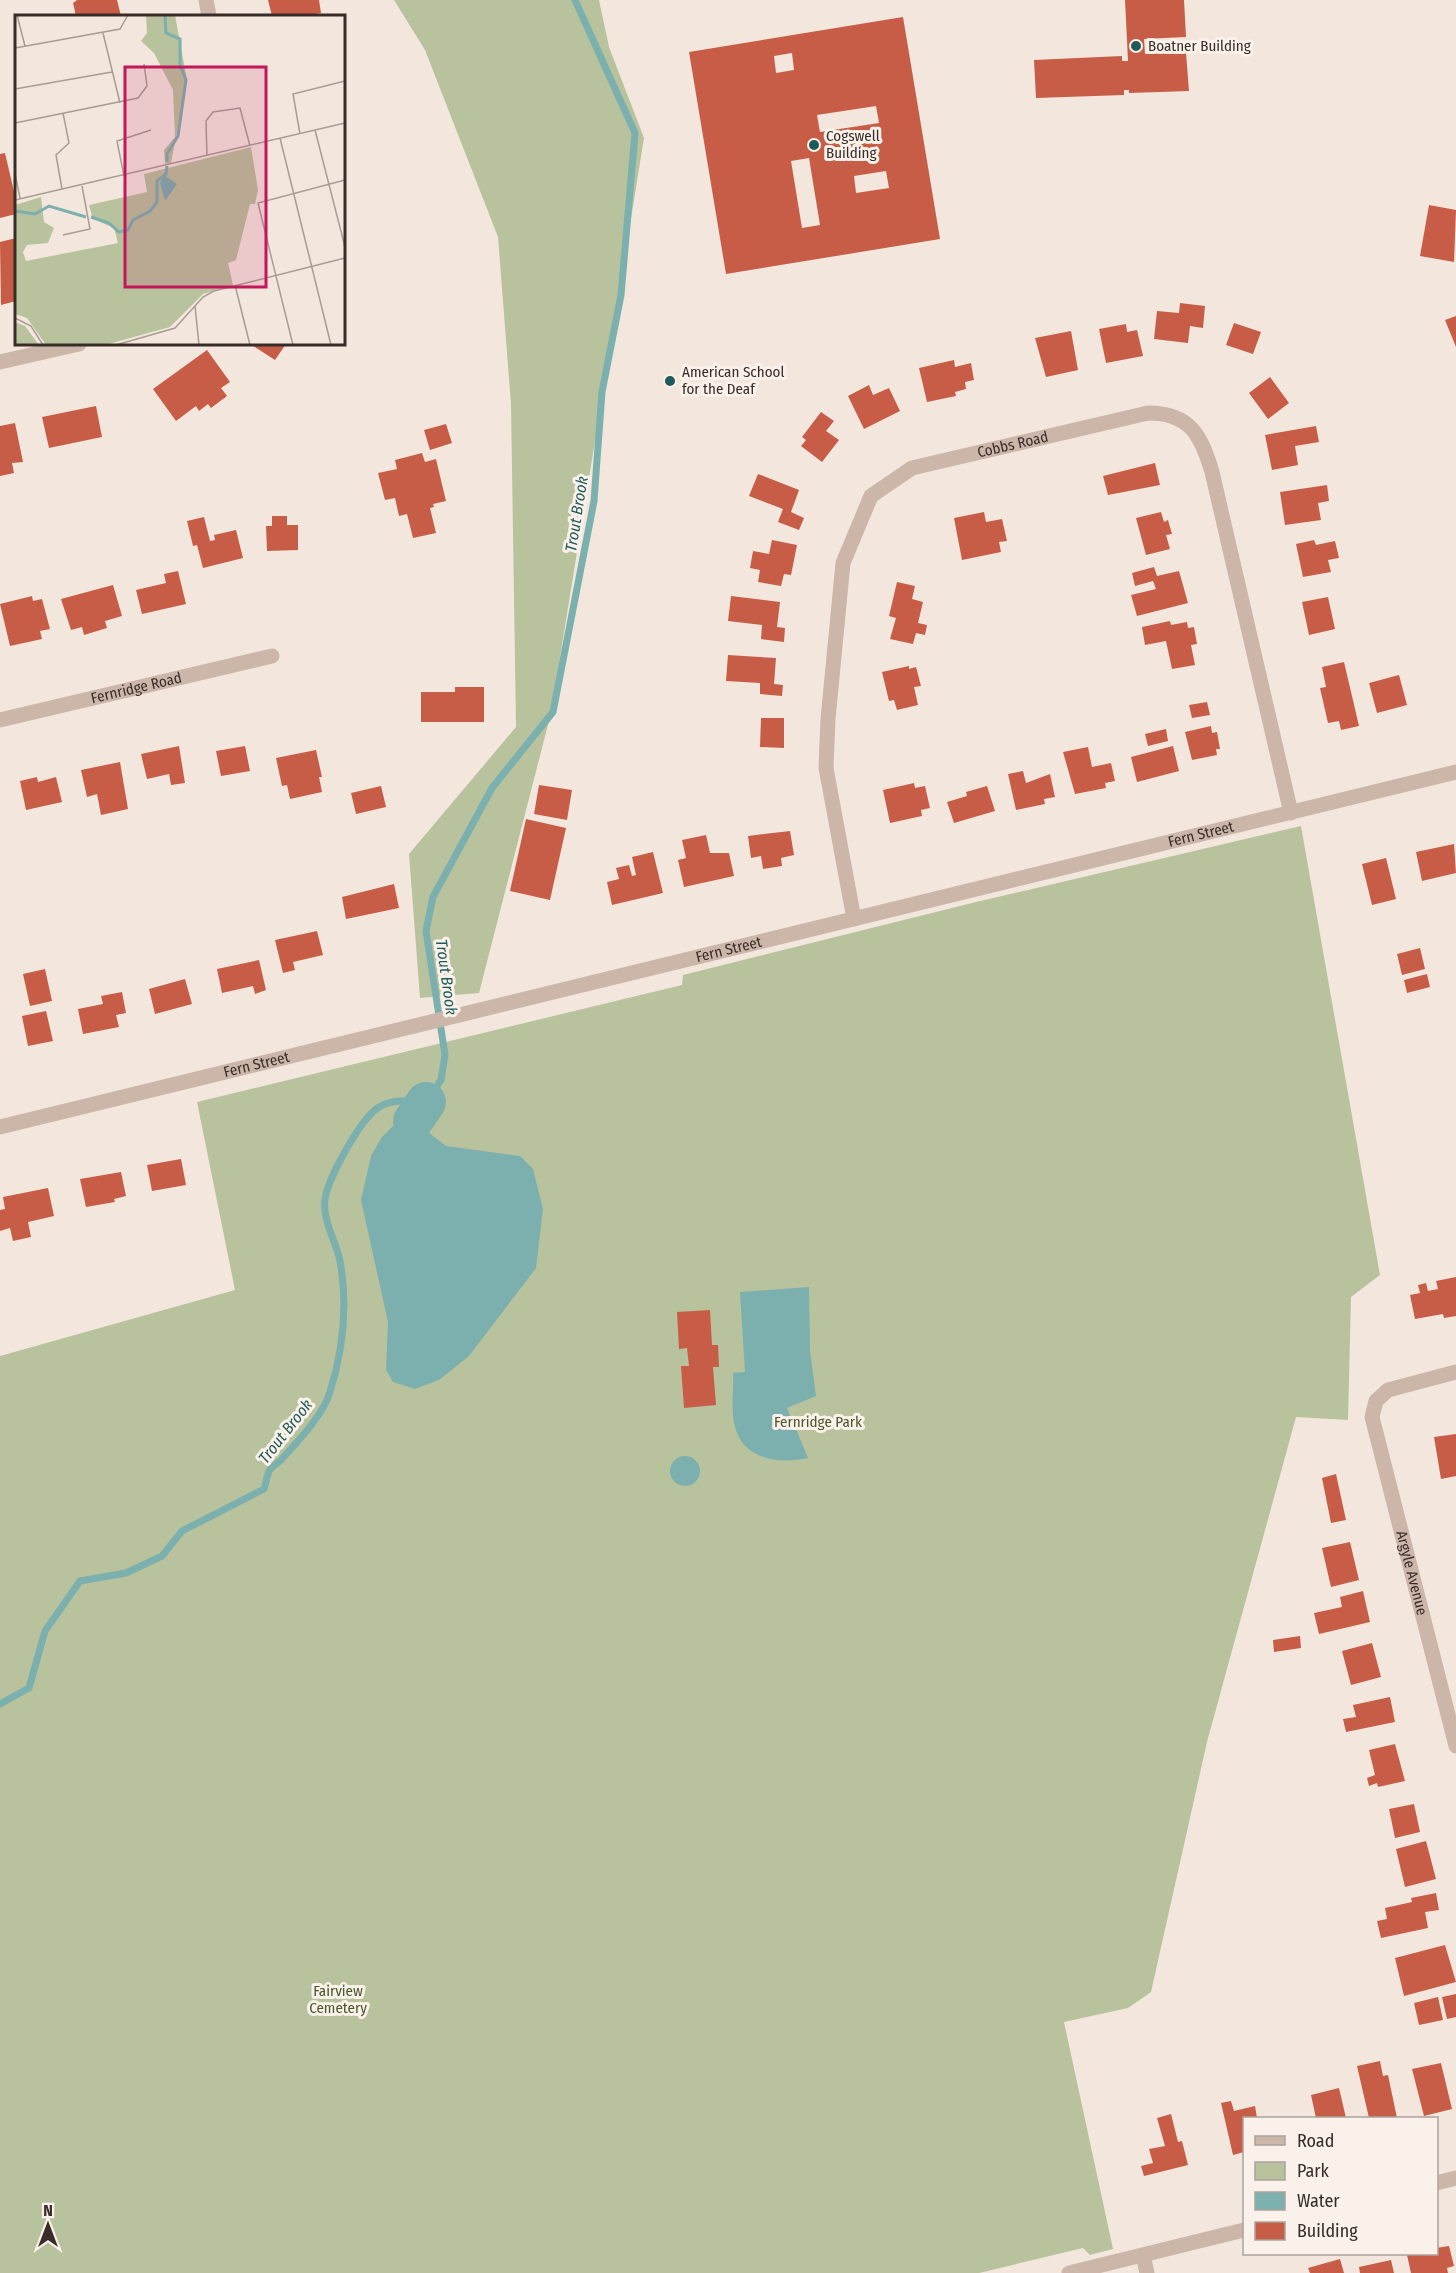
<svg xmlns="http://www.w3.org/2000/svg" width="1456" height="2273" viewBox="0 0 1456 2273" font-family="'Fira Sans Condensed',sans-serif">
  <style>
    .green { fill: #b8c29d }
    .water { fill: #7bb0af }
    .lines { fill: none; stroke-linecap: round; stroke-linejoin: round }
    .stream { stroke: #7bb0af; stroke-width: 7 }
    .river { stroke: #7bb0af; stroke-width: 40 }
    .building { fill: #c75d47; fill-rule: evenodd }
    .minor { stroke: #cbb6a9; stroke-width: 15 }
    .poi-dot { fill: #1e5a5a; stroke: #faf1ea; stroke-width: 2 }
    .labels { text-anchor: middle; stroke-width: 6; stroke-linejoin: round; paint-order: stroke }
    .poi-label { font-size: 15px; fill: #382c29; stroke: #faf1ea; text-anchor: start }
    .street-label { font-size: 15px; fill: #382c29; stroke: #faf1ea }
    .park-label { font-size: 15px; fill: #4a572c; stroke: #faf1ea }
    .water-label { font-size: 16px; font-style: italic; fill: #1e5a5a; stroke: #faf1ea }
    .inset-river { fill: none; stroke: #7bb0af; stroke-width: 3 }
    .inset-road { fill: none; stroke: #a89c95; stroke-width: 1.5 }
    .view { fill: #c2185b; fill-opacity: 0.15; stroke: #c2185b; stroke-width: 3 }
    .inset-edge { fill: none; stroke: #382c29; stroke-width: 3 }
  </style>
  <rect width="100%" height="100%" fill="#f3e7dd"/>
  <path class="green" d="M 394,0 L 599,0 L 609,47 L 644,138 L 551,713 L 479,993 L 420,998 L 409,854 L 516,727 L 511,404 L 498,237 L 425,50 Z
    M 1301,826 L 1380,1275 L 1351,1297 L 1348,1420 L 1296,1417 L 1207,1742 L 1151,1992 L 1128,2008 L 1064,2022 L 1113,2249 L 1090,2255 L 1083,2248 L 979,2273 L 0,2273 L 0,1356 L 235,1290 L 197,1102 L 682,985 L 683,975 L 976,902 Z"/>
  <path class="water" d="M 405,1114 L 446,1146 L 520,1156 L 533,1169 L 543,1209 L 536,1268 L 469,1356 L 439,1380 L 415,1389 L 393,1382 L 386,1370 L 388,1322 L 361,1200 L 371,1156 L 382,1137 Z
    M 809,1287 L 810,1351 L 816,1396 L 787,1408 L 808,1458 C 782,1464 746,1461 736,1430 C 730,1414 734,1390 733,1373 L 745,1372 L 740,1292 Z
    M670 1471a15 15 0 1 1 30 0a15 15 0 1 1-30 0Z"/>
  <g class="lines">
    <path class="stream" d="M 0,1704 L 29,1688 L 45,1631 L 80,1581 L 126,1573 L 162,1556 L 182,1531 L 264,1489 C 266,1483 267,1476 269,1471 C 272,1466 278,1463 282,1459 C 297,1442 324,1414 330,1392 C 343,1350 348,1305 340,1261 C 336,1241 322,1220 325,1199 C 328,1178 362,1115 381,1106 C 394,1099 411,1101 426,1102 L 441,1080 L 445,1055 L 426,931 L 433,897 L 492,788 L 553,712 L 594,501 L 602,392 L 621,295 L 635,133 L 575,0"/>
    <path class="river" d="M 413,1121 L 426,1102"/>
  </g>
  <path class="building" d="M 77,0 L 117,0 L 121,16 L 76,16 L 73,3 Z
    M 268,0 L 319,0 L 321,13 L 316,14 L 316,16 L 272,16 Z
    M 1125,0 L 1184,0 L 1186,37 L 1144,39 L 1145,54 L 1186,53 L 1189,91 L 1129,93 L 1129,90 L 1124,90 L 1124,95 L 1036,98 L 1034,60 L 1122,56 L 1122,61 L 1128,61 Z
    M 903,17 L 940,239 L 726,274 L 689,52 ZM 792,53 L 794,70 L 776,73 L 774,56 ZM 876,106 L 879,123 L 820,132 L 817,115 ZM 809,158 L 820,225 L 802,228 L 791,161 ZM 886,171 L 889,188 L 856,193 L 854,176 Z
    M 5,153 L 16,200 L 16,214 L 0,218 L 0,154 Z
    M 1429,205 L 1456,210 L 1454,262 L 1420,256 Z
    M 16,238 L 16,301 L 1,305 L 0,242 Z
    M 1180,303 L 1205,306 L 1203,328 L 1190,326 L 1188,343 L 1154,339 L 1157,311 L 1179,313 Z
    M 1456,316 L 1456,347 L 1445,320 Z
    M 1234,323 L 1261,332 L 1253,354 L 1226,345 Z
    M 1126,324 L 1127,332 L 1137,330 L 1143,356 L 1106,363 L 1099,329 Z
    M 1071,331 L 1078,370 L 1046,377 L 1035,338 Z
    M 250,344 L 286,344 L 275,360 Z
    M 207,350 L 230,382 L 221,388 L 227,396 L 211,408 L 208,404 L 199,411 L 196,406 L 176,421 L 153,389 Z
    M 954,360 L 955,367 L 971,363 L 974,380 L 965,382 L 966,389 L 955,392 L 956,396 L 927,402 L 919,368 Z
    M 1270,377 L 1289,403 L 1268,419 L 1249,393 Z
    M 869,385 L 873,395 L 889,388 L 900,411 L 864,429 L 848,396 Z
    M 96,406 L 102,437 L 49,448 L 42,417 Z
    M 821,412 L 834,421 L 826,431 L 839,440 L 822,462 L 801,446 L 806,440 L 802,437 Z
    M 15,423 L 23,462 L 12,463 L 14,473 L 0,476 L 0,426 Z
    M 446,424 L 452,443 L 430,450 L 424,430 Z
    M 1316,426 L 1319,442 L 1295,446 L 1298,465 L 1272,470 L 1265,435 Z
    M 422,453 L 425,462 L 436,459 L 446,501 L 433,504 L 434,507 L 430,508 L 436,533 L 413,538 L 407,514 L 399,516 L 395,498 L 385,500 L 378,473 L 397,469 L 395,460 Z
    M 1155,463 L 1160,485 L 1108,495 L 1103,476 Z
    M 758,474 L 799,490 L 791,512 L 804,518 L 799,530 L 778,522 L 783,509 L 749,496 Z
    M 1327,485 L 1329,501 L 1318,503 L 1321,520 L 1285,525 L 1280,492 Z
    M 984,512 L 986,522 L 1002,519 L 1007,541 L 999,542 L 1001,552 L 962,560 L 954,518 Z
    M 1161,512 L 1164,522 L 1168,520 L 1172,534 L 1166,535 L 1170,549 L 1146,555 L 1136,518 Z
    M 272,516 L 287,516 L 287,525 L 298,525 L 298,550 L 267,551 L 266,526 L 272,526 Z
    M 204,517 L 210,541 L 215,540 L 214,535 L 236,530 L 243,558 L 203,568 L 197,545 L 193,546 L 187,521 Z
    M 772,540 L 797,545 L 791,575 L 784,574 L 781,586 L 758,582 L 760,570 L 750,568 L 753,551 L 769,554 Z
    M 1314,540 L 1316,545 L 1335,541 L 1339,558 L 1328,560 L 1331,572 L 1303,577 L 1296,544 Z
    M 1154,567 L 1157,576 L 1179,571 L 1188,603 L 1137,616 L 1131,595 L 1156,589 L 1153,581 L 1135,586 L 1132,573 Z
    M 178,571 L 186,604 L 142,614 L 136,590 L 166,583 L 164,574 Z
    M 897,582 L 915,586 L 912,599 L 923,602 L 918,623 L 927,625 L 925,635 L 916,633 L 913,644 L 890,639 L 896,618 L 889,616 Z
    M 113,585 L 122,616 L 105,621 L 107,628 L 84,635 L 82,627 L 71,630 L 61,599 Z
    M 32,596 L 33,601 L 42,599 L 50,629 L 40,631 L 42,639 L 10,646 L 0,604 Z
    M 731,596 L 780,602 L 777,627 L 785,628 L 784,642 L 761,639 L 762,625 L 728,621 Z
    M 1328,597 L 1335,629 L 1309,635 L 1302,602 Z
    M 1170,621 L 1171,625 L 1187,622 L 1188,628 L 1194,627 L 1197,644 L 1191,645 L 1195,665 L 1172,669 L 1166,641 L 1145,645 L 1142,627 Z
    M 728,655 L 776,658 L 774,684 L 783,685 L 782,696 L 760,694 L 760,683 L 726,681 Z
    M 1344,662 L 1359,726 L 1341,730 L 1339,721 L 1328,723 L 1320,688 L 1326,687 L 1322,667 Z
    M 909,666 L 909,669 L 916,667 L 921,686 L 914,687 L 918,705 L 897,710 L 894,700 L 889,701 L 882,672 Z
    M 1399,675 L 1407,705 L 1377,713 L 1369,683 Z
    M 455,687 L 484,687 L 484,722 L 421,722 L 421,692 L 455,692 Z
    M 1207,702 L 1210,715 L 1192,718 L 1189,705 Z
    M 761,718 L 784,718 L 784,748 L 760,747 Z
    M 1211,726 L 1212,733 L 1217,732 L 1220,749 L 1216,749 L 1217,755 L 1192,760 L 1185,732 Z
    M 1166,729 L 1168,741 L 1148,746 L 1145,734 Z
    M 179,746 L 185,783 L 171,785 L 169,774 L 147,779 L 141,754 Z
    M 245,746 L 250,771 L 221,776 L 216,751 Z
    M 1173,746 L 1179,771 L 1137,782 L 1131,757 Z
    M 1088,747 L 1092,767 L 1111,763 L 1115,781 L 1105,783 L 1106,788 L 1075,794 L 1063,752 Z
    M 316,750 L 322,777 L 319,777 L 322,792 L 290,799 L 287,785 L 282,786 L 276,758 Z
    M 120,762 L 128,809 L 101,815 L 97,794 L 87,797 L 81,770 Z
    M 1023,771 L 1026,783 L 1050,774 L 1055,797 L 1044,799 L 1045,804 L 1016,810 L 1008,774 Z
    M 37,777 L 38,782 L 56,777 L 62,802 L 26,810 L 20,781 Z
    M 914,783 L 915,788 L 925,786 L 930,808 L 921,810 L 922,816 L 890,823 L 883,790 Z
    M 539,785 L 572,790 L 567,820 L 534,814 Z
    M 381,786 L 386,807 L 356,814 L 351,793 Z
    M 987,786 L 995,811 L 954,823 L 947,802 L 967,796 L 966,792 Z
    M 526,819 L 566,828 L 550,900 L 510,891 Z
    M 790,831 L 794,855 L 781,858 L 782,866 L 763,869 L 761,856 L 751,858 L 748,836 Z
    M 706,835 L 710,853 L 729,853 L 734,876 L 684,887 L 678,860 L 686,858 L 682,840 Z
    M 1454,844 L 1456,873 L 1422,881 L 1416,852 Z
    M 653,852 L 663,893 L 612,905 L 607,882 L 619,879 L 616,868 L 629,865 L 632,876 L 636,875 L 632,857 Z
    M 1386,858 L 1396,899 L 1372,905 L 1362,864 Z
    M 394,884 L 399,908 L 346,919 L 342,897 Z
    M 317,931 L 323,955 L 293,962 L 295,970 L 283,973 L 275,940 Z
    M 1420,948 L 1425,969 L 1402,975 L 1397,954 Z
    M 259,960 L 266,990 L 255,994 L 253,986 L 222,993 L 217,969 Z
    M 45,969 L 52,1001 L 30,1006 L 23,974 Z
    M 1427,974 L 1430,987 L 1407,993 L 1404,980 Z
    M 185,979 L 192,1004 L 155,1014 L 149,989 Z
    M 122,992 L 126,1013 L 116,1015 L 119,1027 L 83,1034 L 78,1009 L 103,1004 L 101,996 Z
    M 46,1011 L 53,1041 L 28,1046 L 22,1016 Z
    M 181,1159 L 186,1185 L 152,1191 L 147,1165 Z
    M 121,1172 L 126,1196 L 114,1199 L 115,1202 L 86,1207 L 80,1179 Z
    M 48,1188 L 54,1216 L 28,1222 L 31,1237 L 13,1241 L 10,1228 L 0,1231 L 0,1210 L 5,1209 L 3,1197 Z
    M 1456,1277 L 1456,1316 L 1444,1318 L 1443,1314 L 1415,1319 L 1410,1295 L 1420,1293 L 1418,1285 L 1426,1283 L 1428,1291 L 1438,1289 L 1436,1281 Z
    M 710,1310 L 712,1345 L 718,1345 L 719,1367 L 713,1367 L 716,1405 L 684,1408 L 681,1366 L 689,1366 L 687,1348 L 679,1349 L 677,1312 Z
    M 1456,1434 L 1456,1476 L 1441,1479 L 1434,1437 Z
    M 1336,1474 L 1346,1520 L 1331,1523 L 1322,1478 Z
    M 1350,1542 L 1359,1580 L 1331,1587 L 1322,1548 Z
    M 1363,1591 L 1370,1622 L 1319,1634 L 1314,1613 L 1342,1607 L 1340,1597 Z
    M 1300,1636 L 1301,1648 L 1274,1652 L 1273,1640 Z
    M 1372,1643 L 1381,1677 L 1351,1685 L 1342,1651 Z
    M 1390,1697 L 1395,1722 L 1346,1732 L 1343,1719 L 1356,1717 L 1353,1705 Z
    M 1395,1744 L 1405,1781 L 1378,1787 L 1377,1783 L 1369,1786 L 1367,1778 L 1375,1775 L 1369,1750 Z
    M 1414,1804 L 1420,1832 L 1395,1838 L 1389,1809 Z
    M 1426,1841 L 1436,1879 L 1405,1887 L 1396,1849 Z
    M 1436,1893 L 1439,1910 L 1425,1912 L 1428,1928 L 1381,1938 L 1377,1921 L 1387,1919 L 1385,1908 L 1412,1902 L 1411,1898 Z
    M 1445,1945 L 1456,1982 L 1404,1996 L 1395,1958 Z
    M 1456,1994 L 1456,2017 L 1447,2019 L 1442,1997 Z
    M 1438,1997 L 1443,2020 L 1419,2025 L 1414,2003 Z
    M 1380,2061 L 1383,2076 L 1388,2075 L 1397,2118 L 1369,2118 L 1357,2066 Z
    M 1441,2063 L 1452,2109 L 1424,2116 L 1412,2069 Z
    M 1339,2088 L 1346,2118 L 1316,2118 L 1311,2095 Z
    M 1231,2101 L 1234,2111 L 1255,2106 L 1257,2118 L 1244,2118 L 1244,2152 L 1233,2155 L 1221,2103 Z
    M 1171,2114 L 1178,2142 L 1182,2141 L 1188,2165 L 1144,2176 L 1141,2166 L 1153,2163 L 1149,2149 L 1165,2146 L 1157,2118 Z
    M 1449,2246 L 1454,2266 L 1447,2268 L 1448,2273 L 1411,2273 L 1407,2255 L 1436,2254 L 1436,2248 Z
    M 1340,2259 L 1344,2273 L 1310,2273 L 1308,2268 Z
    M 1391,2260 L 1394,2273 L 1360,2273 L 1359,2267 Z"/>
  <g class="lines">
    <g class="minor">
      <path d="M 206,0 L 209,16"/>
      <path d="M 0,362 L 79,344"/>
      <path id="s1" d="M 0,720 L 272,656"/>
      <path id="s2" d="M 854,919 L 826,768 L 828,719 L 843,563 L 871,496 L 912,468 L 1148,413 C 1190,413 1201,435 1212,472 L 1291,813"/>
      <path id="s3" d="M 0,1127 L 1456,772"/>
      <path id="s4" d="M 1456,1372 L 1388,1390 L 1376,1401 L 1372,1417 L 1456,1746"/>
      <path d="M 1436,2183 L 1456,2178"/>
      <path d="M 1143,2255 L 1147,2273"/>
      <path d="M 1069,2273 L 1244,2230"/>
    </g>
  </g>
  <g class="poi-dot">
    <circle cx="1136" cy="46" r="6"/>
    <circle cx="814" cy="145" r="6"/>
    <circle cx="670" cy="381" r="6"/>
  </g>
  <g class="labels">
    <g class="poi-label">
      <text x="1148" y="51">Boatner Building</text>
      <text x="826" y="141">Cogswell<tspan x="826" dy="17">Building</tspan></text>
      <text x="682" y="377">American School<tspan x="682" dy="17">for the Deaf</tspan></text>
    </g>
    <g class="street-label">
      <text dy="5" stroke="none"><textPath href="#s2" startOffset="585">Cobbs Road</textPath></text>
      <text dy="5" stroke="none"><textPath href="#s1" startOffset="140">Fernridge Road</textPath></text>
      <text dy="5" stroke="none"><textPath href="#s3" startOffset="1236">Fern Street</textPath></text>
      <text dy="5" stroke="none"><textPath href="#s3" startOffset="750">Fern Street</textPath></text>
      <text dy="5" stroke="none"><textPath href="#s3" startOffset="264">Fern Street</textPath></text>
      <text dy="5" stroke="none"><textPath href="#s4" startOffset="264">Argyle Avenue</textPath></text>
    </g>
    <g class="park-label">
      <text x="818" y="1427">Fernridge Park</text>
      <text x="338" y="1996">Fairview<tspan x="338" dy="17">Cemetery</tspan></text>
    </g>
    <g class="water-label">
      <text transform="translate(576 514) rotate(-81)" y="6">Trout Brook</text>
      <text transform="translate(447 977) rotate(82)" y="6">Trout Brook</text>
      <text transform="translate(285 1431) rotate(-52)" y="6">Trout Brook</text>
    </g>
  </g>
  <g transform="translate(15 15)">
    <rect width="330" height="330" fill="#f3e7dd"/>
    <path d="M 131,0 L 160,0 L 172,65 L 156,148 L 150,149 L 149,135 L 160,122 L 158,75 L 139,38 L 126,26 L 132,18 ZM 236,132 L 243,175 L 240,189 L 235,189 L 221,245 L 213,248 L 218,270 L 188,279 L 155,312 L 90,330 L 31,330 L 12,303 L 0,299 L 0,190 L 26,182 L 29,207 L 39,213 L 33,228 L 12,230 L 8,237 L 11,246 L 103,228 L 99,213 L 78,204 L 74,190 L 132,177 L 129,159 ZM 0,307 L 10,311 L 24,330 L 0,330 Z" fill="#b8c29d"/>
    <path d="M 149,160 L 162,169 L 150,186 L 145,168 Z" fill="#7bb0af"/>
    <path class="inset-river" d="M 150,0 L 151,18 L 165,24 L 165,50 L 171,65 L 163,121 L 152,139 L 152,147M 0,196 L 20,199 L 34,191 L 71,202M 76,202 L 94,208 L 104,217 L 113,215 L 118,205 L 135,196 L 142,187 L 142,166 L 151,159 L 152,151"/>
    <path class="inset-road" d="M 2,0 L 10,31M 88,18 L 105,88M 0,33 L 105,14 L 113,0M 0,74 L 97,57M 0,108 L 123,83 L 132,71 L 129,49M 300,115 L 330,232M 285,119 L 278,79 L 330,66M 265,123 L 316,330M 192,141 L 191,106 L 198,97 L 225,93 L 235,131M 0,159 L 5,183M 109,161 L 102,126 L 136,115M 47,174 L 41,140 L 54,128 L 48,98M 0,185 L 330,108M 48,220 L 75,214 L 67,171M 220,270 L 235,330M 180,291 L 184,330M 0,303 L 16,311 L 28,330M 101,330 L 160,313 L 188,282 L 199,276 L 330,243M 278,330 L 243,188 L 330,165"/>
    <path class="view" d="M 110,52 L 251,52 L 251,272 L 110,272 Z"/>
    <rect width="330" height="330" class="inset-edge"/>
  </g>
  <rect x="1243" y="2117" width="195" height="138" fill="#faf1ea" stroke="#aca29d" stroke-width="1.5"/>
  <rect x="1255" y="2136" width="30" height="9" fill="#cbb6a9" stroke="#aca29d" stroke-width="1.5"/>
  <text x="1297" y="2147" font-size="18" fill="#382c29">Road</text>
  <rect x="1255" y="2162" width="30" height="18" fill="#b8c29d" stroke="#aca29d" stroke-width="1.5"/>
  <text x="1297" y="2177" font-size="18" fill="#382c29">Park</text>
  <rect x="1255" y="2192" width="30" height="18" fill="#7bb0af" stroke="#aca29d" stroke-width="1.5"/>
  <text x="1297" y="2207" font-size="18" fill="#382c29">Water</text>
  <rect x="1255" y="2222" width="30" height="18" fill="#c75d47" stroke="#aca29d" stroke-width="1.5"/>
  <text x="1297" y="2237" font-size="18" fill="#382c29">Building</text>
  <g transform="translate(48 2225)" stroke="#faf1ea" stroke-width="4.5" paint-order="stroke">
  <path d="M0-4.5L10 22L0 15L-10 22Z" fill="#382c29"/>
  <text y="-9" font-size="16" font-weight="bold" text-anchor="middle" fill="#382c29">N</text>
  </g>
</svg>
